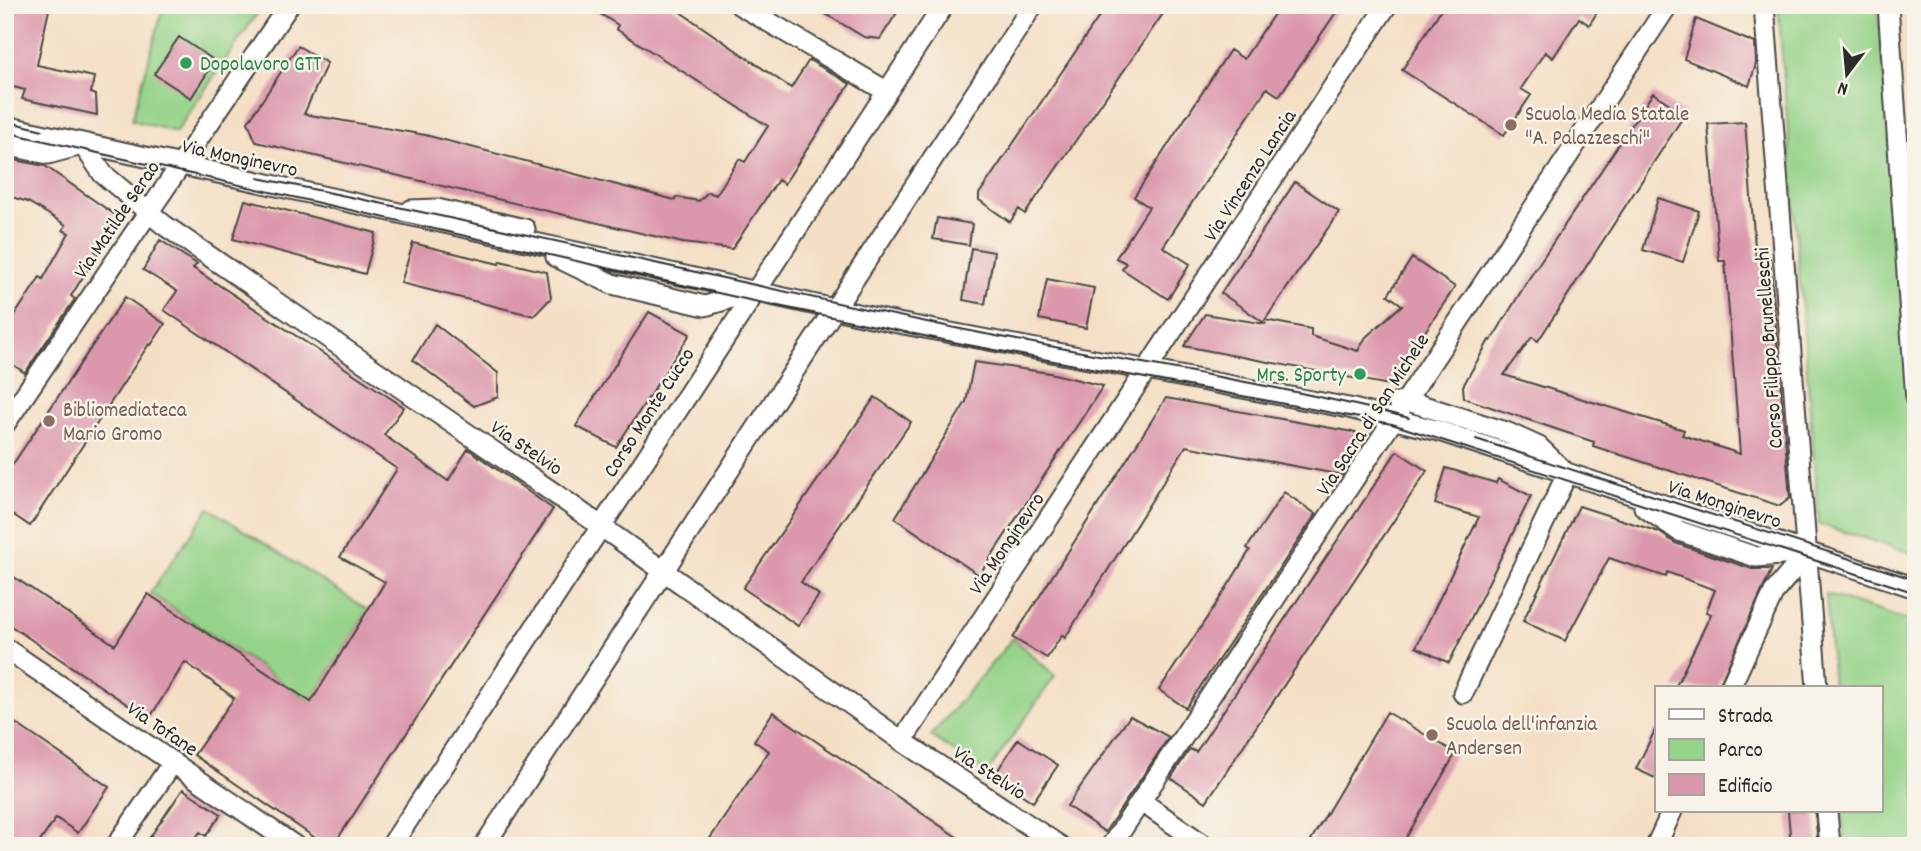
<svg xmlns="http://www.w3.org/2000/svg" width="1921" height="851" viewBox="0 0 1921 851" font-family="Dekko,sans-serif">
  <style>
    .green { fill: #95d389; stroke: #607f5a; stroke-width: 2 }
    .building { fill: #db97ac }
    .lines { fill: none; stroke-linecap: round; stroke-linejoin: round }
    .minor-casing { stroke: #494642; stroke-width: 23 }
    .minor { stroke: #fff; stroke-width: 19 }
    .tram { stroke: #2b2b2b; stroke-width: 2 }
    .leisure-dot { fill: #2e9e5b; stroke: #f7f3e8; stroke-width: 2.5 }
    .education-dot { fill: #8d6e63; stroke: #f7f3e8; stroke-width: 2.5 }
    .labels { text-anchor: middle; stroke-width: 5; stroke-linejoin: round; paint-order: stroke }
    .leisure-label { font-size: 21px; fill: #27864d; stroke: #f7f3e8; text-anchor: start }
    .education-label { font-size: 21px; fill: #785e54; stroke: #f7f3e8; text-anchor: start }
    .street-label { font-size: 21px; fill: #2b2b2b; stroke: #f7f3e8 }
  </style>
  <rect width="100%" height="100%" fill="#f7f3e8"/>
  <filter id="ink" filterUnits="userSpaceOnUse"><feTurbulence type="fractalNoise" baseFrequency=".0143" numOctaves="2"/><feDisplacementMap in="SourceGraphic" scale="14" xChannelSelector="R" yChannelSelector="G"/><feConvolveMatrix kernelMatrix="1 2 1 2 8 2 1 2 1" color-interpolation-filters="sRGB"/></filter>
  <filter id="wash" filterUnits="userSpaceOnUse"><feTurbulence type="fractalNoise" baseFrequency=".00686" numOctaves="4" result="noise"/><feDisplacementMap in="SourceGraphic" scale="28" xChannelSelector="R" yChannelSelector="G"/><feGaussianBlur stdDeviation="1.57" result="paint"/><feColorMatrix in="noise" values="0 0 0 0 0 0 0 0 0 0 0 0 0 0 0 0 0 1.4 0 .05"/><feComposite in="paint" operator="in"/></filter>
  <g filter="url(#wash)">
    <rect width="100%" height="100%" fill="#f4dfc5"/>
    <path class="green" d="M 164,5 L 263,5 L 176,132 L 132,120 Z
      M 1778,5 L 1878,5 L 1916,464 L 1916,547 L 1911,553 L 1819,524 Z
      M 209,508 L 368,610 L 311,702 L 150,593 Z
      M 1826,594 L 1916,623 L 1916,846 L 1845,846 L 1842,811 L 1881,811 L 1881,688 L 1833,688 Z
      M 1013,638 L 1055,676 L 987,773 L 931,736 Z"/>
    <g id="blocks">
      <path class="building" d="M 5,5 L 50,5 L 37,65 L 94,77 L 91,93 L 96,95 L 97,115 L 22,99 L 25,90 L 5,85 Z
        M 586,5 L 670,5 L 791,88 L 809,60 L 850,84 L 784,184 L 778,180 L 732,249 L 683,243 L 256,142 L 248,122 L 298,46 L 327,63 L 304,114 L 425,135 L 675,200 L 676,197 L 699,201 L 708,192 L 716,195 L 739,159 L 745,162 L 768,126 L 616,29 L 618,25 Z
        M 811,5 L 902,5 L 880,39 L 864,37 Z
        M 1107,5 L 1169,5 L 1025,214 L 1019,209 L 1010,222 L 979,200 L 979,194 Z
        M 1280,5 L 1341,5 L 1279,96 L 1267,88 L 1163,247 L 1190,264 L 1168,299 L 1122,269 L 1126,263 L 1116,258 L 1149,207 L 1134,197 L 1230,50 L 1244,59 Z
        M 1444,5 L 1602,5 L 1589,25 L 1579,18 L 1553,58 L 1545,52 L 1521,89 L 1531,95 L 1504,135 L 1402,70 Z
        M 1696,19 L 1755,43 L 1756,64 L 1749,86 L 1684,59 Z
        M 179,37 L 215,61 L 191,98 L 154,74 Z
        M 1653,93 L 1685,114 L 1538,341 L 1532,337 L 1504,375 L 1684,430 L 1682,435 L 1740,454 L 1725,261 L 1719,261 L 1708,124 L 1745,122 L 1756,259 L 1770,258 L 1790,498 L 1780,506 L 1593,446 L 1594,442 L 1464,398 L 1463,386 L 1489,340 L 1491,341 L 1528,280 Z
        M 5,158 L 45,166 L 118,217 L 95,251 L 98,253 L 71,296 L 75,299 L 25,373 L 5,359 L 5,330 L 40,277 L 43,279 L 69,233 L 63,230 L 66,225 L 28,202 L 5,195 Z
        M 1295,182 L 1339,212 L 1265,320 L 1311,329 L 1311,336 L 1358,351 L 1366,337 L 1402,305 L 1388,295 L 1412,258 L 1455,287 L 1389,385 L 1184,346 L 1205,314 L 1266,324 L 1221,293 Z
        M 1658,198 L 1699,211 L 1683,262 L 1643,250 Z
        M 245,200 L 376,233 L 365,274 L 233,239 Z
        M 937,218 L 972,224 L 969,245 L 933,239 Z
        M 160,240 L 197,264 L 193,268 L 404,407 L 384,435 L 448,481 L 468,449 L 553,509 L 333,846 L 327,846 L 194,755 L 234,698 L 185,662 L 149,719 L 5,622 L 5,571 L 115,645 L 148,594 L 311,702 L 385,582 L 340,557 L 397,469 L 164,310 L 177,291 L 143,270 Z
        M 413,243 L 499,264 L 500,261 L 547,272 L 551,298 L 534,316 L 401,283 Z
        M 971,248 L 994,252 L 985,304 L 963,300 Z
        M 1047,279 L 1094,288 L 1086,328 L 1039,319 Z
        M 125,297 L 165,324 L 151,345 L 149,344 L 30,526 L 5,509 L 5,476 Z
        M 649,312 L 690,334 L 616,447 L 576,426 Z
        M 435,324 L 498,373 L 498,397 L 474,406 L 413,360 Z
        M 974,362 L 1050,373 L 1103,386 L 979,575 L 895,518 L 966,402 Z
        M 875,397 L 911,422 L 801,582 L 819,595 L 798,626 L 743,588 Z
        M 1166,398 L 1364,434 L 1342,475 L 1186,446 L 1065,638 L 1062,635 L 1047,658 L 1013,638 Z
        M 1397,451 L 1427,471 L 1206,802 L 1171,778 L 1190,749 L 1196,752 Z
        M 1446,468 L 1496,483 L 1498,479 L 1531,496 L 1449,663 L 1416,647 L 1479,517 L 1435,504 Z
        M 1284,492 L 1316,514 L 1186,708 L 1159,690 L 1224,592 L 1250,550 L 1247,548 Z
        M 1579,506 L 1659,532 L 1675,543 L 1752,569 L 1772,569 L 1718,688 L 1675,688 L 1711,614 L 1706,612 L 1715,590 L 1667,572 L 1666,577 L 1609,558 L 1565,641 L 1523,621 Z
        M 773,712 L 970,846 L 705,846 L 769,751 L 754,741 Z
        M 1387,712 L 1456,753 L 1401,846 L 1320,846 L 1311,840 Z
        M 5,716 L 109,787 L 78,833 L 56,818 L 37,846 L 5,846 Z
        M 1130,716 L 1169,737 L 1105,832 L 1067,806 Z
        M 1657,726 L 1657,779 L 1636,769 Z
        M 1018,739 L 1058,765 L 1033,802 L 994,776 Z
        M 183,789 L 221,814 L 206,836 L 200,832 L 190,846 L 144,846 Z
        M 1788,811 L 1815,811 L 1818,846 L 1791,846 Z"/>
    </g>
  </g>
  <g filter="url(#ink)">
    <use href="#blocks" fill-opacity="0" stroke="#494642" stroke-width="2"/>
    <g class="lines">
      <g class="minor-casing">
        <path id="minor" d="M 740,5 L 886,91
          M 1764,5 L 1817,688
          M 1888,5 L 1916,400
          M 5,126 L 898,323 L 1349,408 L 1439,431 L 1916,588
          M 5,145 L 48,154 L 82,145
          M 83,145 L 103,174 L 164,225 L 564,500 L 902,741 L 1060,846
          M 411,210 L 437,209 L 525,229
          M 556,257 L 612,284 L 705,306 L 749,293
          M 1398,402 L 1408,401 L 1506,432 L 1539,447 L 1564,471
          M 5,424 L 289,5
          M 1644,507 L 1679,531 L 1756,557 L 1795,554
          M 5,648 L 295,846
          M 1730,688 L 1774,592 L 1806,554
          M 1463,693 L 1567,474
          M 902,741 L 1387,5
          M 1142,802 L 1205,846
          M 1827,811 L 1830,846
          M 116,846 L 173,762
          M 391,846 L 944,5
          M 484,846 L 1033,5
          M 1111,846 L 1668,5
          M 1656,846 L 1672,811"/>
      </g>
      <use href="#minor" class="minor"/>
      <path class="tram" d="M 5,121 L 43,130
        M 5,132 L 749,300 L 968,345 L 1392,424 L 1916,593
        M 258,178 C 488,224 716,278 946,326 C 1100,358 1256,379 1409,418
        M 1476,439 L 1916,580"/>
    </g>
  </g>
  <g class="leisure-dot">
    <circle cx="186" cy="63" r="7"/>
    <circle cx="1360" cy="374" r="7"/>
  </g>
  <g class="education-dot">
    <circle cx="1511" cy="125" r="7"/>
    <circle cx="49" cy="421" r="7"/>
    <circle cx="1432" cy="735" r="7"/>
  </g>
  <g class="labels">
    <g class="leisure-label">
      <text x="200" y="70">Dopolavoro GTT</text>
      <text x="1346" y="381" text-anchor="end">Mrs. Sporty</text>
    </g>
    <g class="education-label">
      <text x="1525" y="120">Scuola Media Statale<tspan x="1525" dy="24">"A. Palazzeschi"</tspan></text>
      <text x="63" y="416">Bibliomediateca<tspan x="63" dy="24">Mario Gromo</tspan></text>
      <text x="1446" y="730">Scuola dell'infanzia<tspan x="1446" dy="24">Andersen</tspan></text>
    </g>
    <g class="street-label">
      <text transform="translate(240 157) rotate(12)" y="7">Via Monginevro</text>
      <text transform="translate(1249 175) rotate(-57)" y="7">Via Vincenzo Lancia</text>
      <text transform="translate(116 219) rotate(-56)" y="7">Via Matilde Serao</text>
      <text transform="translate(1768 348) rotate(-94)" y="7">Corso Filippo Brunelleschi</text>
      <text transform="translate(648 412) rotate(-57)" y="7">Corso Monte Cucco</text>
      <text transform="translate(1372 414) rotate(-57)" y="7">Via Sacra di San Michele</text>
      <text transform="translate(527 447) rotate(34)" y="7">Via Stelvio</text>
      <text transform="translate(1725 503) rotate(18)" y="7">Via Monginevro</text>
      <text transform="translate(1006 543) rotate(-56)" y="7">Via Monginevro</text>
      <text transform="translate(163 728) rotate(34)" y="7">Via Tofane</text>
      <text transform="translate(990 772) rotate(33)" y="7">Via Stelvio</text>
    </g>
  </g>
  <rect width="1921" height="851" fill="none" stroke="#f7f3e8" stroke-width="28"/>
  <rect x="1655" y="686" width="228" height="126" fill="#f7f3e8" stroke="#a5a39c" stroke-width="2"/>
  <rect x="1669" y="709" width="35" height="10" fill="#ffffff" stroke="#a5a39c" stroke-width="2"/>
  <text x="1718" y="722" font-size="21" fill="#2b2b2b">Strada</text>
  <rect x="1669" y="739" width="35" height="21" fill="#95d389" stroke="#a5a39c" stroke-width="2"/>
  <text x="1718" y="756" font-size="21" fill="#2b2b2b">Parco</text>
  <rect x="1669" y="774" width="35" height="21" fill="#db97ac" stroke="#a5a39c" stroke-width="2"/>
  <text x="1718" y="792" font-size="21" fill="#2b2b2b">Edificio</text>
  <g transform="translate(1847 74) rotate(196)" stroke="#f7f3e8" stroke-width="5" paint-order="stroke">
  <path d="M0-5L12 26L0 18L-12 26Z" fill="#2b2b2b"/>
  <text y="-10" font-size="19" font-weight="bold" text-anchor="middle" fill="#2b2b2b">N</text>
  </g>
</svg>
